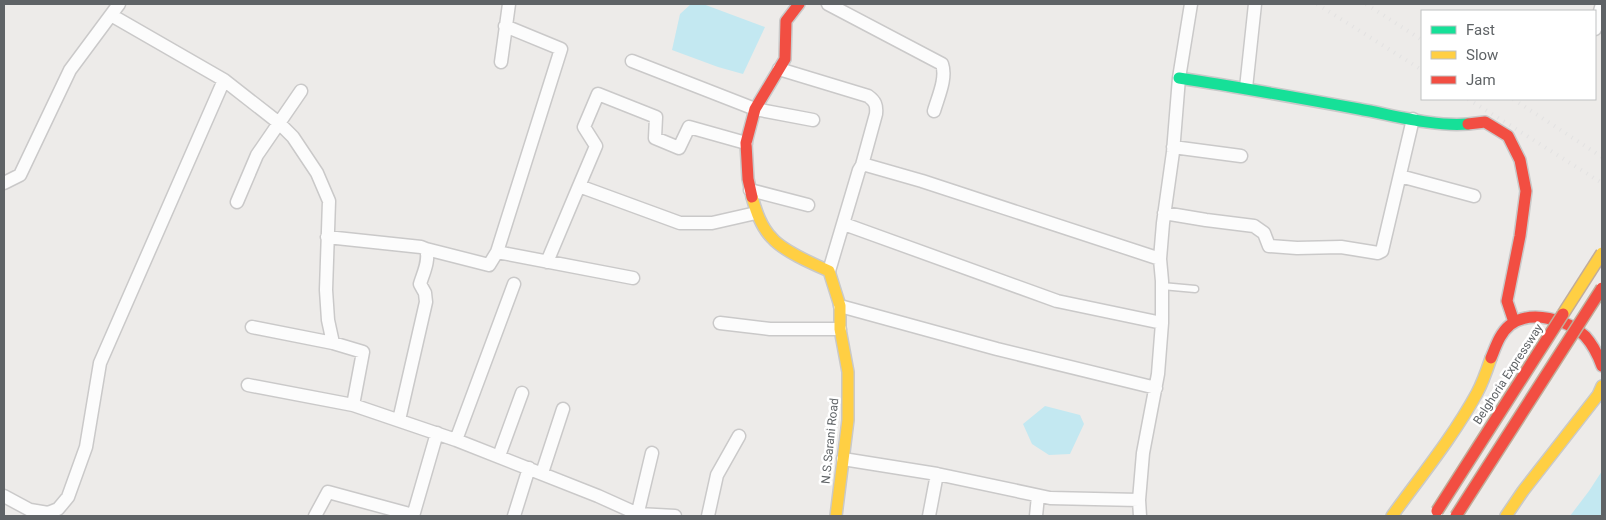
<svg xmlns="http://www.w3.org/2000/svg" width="1606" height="520" viewBox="0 0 1606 520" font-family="Roboto,sans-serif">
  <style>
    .water { fill: #c3e8f1 }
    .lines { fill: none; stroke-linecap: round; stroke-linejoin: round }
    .lane-casing { stroke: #cac9c9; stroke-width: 9 }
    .street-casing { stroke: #cac9c9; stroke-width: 15 }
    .fast-casing { stroke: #c9c9c9; stroke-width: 14 }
    .slow-casing { stroke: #c9c9c9; stroke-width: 14 }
    .jam-casing { stroke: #c9c9c9; stroke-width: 14 }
    .lane { stroke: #fcfcfc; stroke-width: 6 }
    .street { stroke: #fcfcfc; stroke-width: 12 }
    .fast { stroke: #16e098; stroke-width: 11 }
    .slow { stroke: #ffcf43; stroke-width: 11 }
    .jam { stroke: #f24e42; stroke-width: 11 }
    .rail { stroke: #e3e2e2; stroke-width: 4; stroke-dasharray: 1 6; stroke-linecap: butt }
    .slow-bridge-casing { stroke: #c1ac9a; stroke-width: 14; stroke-linecap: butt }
    .jam-bridge-casing { stroke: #c1ac9a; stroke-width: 14; stroke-linecap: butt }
    .slow-bridge { stroke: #ffcf43; stroke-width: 11 }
    .jam-bridge { stroke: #f24e42; stroke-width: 11 }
    .labels { text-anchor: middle; stroke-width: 5; stroke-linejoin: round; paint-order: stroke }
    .street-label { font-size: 12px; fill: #5f6366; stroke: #fff }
  </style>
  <rect width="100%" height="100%" fill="#edebe9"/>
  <path class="water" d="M 691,4 L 703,4 L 765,27 L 743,74 L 718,67 L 672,50 L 680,14 Z
    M 1045,406 L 1080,415 L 1084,424 L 1070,454 L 1049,455 L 1032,444 L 1023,424 Z
    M 1602,471 L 1602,516 L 1570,516 L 1589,491 Z"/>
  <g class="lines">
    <g class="lane-casing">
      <path id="lane" d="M 1162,286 L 1195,289"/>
    </g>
    <g class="street-casing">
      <path id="street" d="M 828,4 L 942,64 C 947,78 938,97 934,111
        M 111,15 L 224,80 L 279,123 L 293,137 L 317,173 L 329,201 L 326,290 L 328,320 L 333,343
        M 1595,29 L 1602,4
        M 632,61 L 755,109 L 813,120
        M 501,62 L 509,4
        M 779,69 L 868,96 C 875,101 877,105 876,114 L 862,165
        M 1246,88 L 1255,4
        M 1173,147 L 1241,156
        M 1400,176 L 1474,196
        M 4,183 L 20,175 L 70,70 L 119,4
        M 579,186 L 596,146 L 584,127 L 598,94 L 656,117 L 655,138 L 679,148 L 689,127 L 746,143
        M 750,190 L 808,205
        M 237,202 L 257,155 L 301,91
        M 1164,213 L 1206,220 L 1254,226 L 1264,233 L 1269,246 L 1297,248 L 1341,247 L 1378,253 L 1382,251 L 1413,119
        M 844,224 L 1057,301 L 1162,323
        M 327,237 L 421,247 L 426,249 C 430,260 423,274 420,284 L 425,293 L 426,302 L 399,420
        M 426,249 L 489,265 L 497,252 L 561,49 L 505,26
        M 497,252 L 633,278
        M 547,262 L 579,186 L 680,223 L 712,223 L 756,213
        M 829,271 L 859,170 L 862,165 L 866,165 L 922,181 L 1160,259
        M 840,306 L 997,349 L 1156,388
        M 720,323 L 770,329 L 840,329
        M 252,327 L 333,343 L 363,352 L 353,405
        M 248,385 L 353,405 L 456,440 L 598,496 L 638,514 L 675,516
        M 456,440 L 514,284
        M 499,456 L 522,393
        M 843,459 L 937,474 L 1050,498 L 1139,500
        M 542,473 L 563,409
        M 4,496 L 30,510 L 48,513 L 58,509 L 68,497 L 86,447 L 100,363 L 224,80
        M 315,516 L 328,492 L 413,515
        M 413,516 L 437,433
        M 514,516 L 529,468
        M 637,516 L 652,453
        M 708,516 L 717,475 L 739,436
        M 929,516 L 937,474
        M 1036,516 L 1038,496
        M 1140,516 L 1139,500 L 1143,453 L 1158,374 L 1162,323 L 1162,281 L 1160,259 L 1163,223 L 1173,152 L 1179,78 L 1191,4"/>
    </g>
    <g class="fast-casing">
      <path id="fast" d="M 1179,78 C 1239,87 1299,98 1359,109 C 1393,115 1434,127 1468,124"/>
    </g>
    <g class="slow-casing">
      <path id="slow" d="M 752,197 C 756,211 761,227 772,238 C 783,251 813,264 829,271 L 840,306 L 840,329 L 848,372 L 848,420 L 836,516
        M 1392,516 C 1421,476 1453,437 1477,393 C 1483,382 1487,370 1491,358
        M 1506,516 L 1523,491 L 1598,395 L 1602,386"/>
    </g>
    <g class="jam-casing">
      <path id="jam" d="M 1468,124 L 1485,122 L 1508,136 L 1520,160 L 1526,191 L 1520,236 L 1507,301 L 1514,322
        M 752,197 L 748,179 L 746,143 L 755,109 L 785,59 L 786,21 L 799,4
        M 1491,358 C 1496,346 1500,333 1510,325 C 1531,309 1568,320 1585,336 C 1593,345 1598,355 1602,366"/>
    </g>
    <use href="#lane" class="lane"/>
    <use href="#street" class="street"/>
    <use href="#fast" class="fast"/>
    <use href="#slow" class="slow"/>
    <use href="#jam" class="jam"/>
    <path class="rail" d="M 1317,4 L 1422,70
      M 1366,4 L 1422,40
      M 1468,99 L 1602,183
      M 1513,99 L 1602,157"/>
    <g class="slow-bridge-casing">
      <path id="slow-bridge" d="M 1563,314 L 1602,253"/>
    </g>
    <g class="jam-bridge-casing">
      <path id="jam-bridge" d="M 1437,511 L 1563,314
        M 1456,516 L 1602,288"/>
    </g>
    <use href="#slow-bridge" class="slow-bridge"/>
    <use href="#jam-bridge" class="jam-bridge"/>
  </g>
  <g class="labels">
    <g class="street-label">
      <text transform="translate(1508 374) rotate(-57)" y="4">Belghoria Expressway</text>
      <text transform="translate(830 441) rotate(-84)" y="4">N.S.Sarani Road</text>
    </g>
  </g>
  <rect width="1606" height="520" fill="none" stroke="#5f6366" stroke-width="10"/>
  <rect x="1421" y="10" width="175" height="90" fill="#ffffff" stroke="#bfc1c2"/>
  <rect x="1431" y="26" width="25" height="8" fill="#16e098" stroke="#bfc1c2"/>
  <text x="1466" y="35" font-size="15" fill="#5f6366">Fast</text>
  <rect x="1431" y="51" width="25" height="8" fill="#ffcf43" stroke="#bfc1c2"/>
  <text x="1466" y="60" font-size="15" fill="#5f6366">Slow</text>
  <rect x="1431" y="76" width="25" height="8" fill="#f24e42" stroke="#bfc1c2"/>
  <text x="1466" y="85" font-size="15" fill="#5f6366">Jam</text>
</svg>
